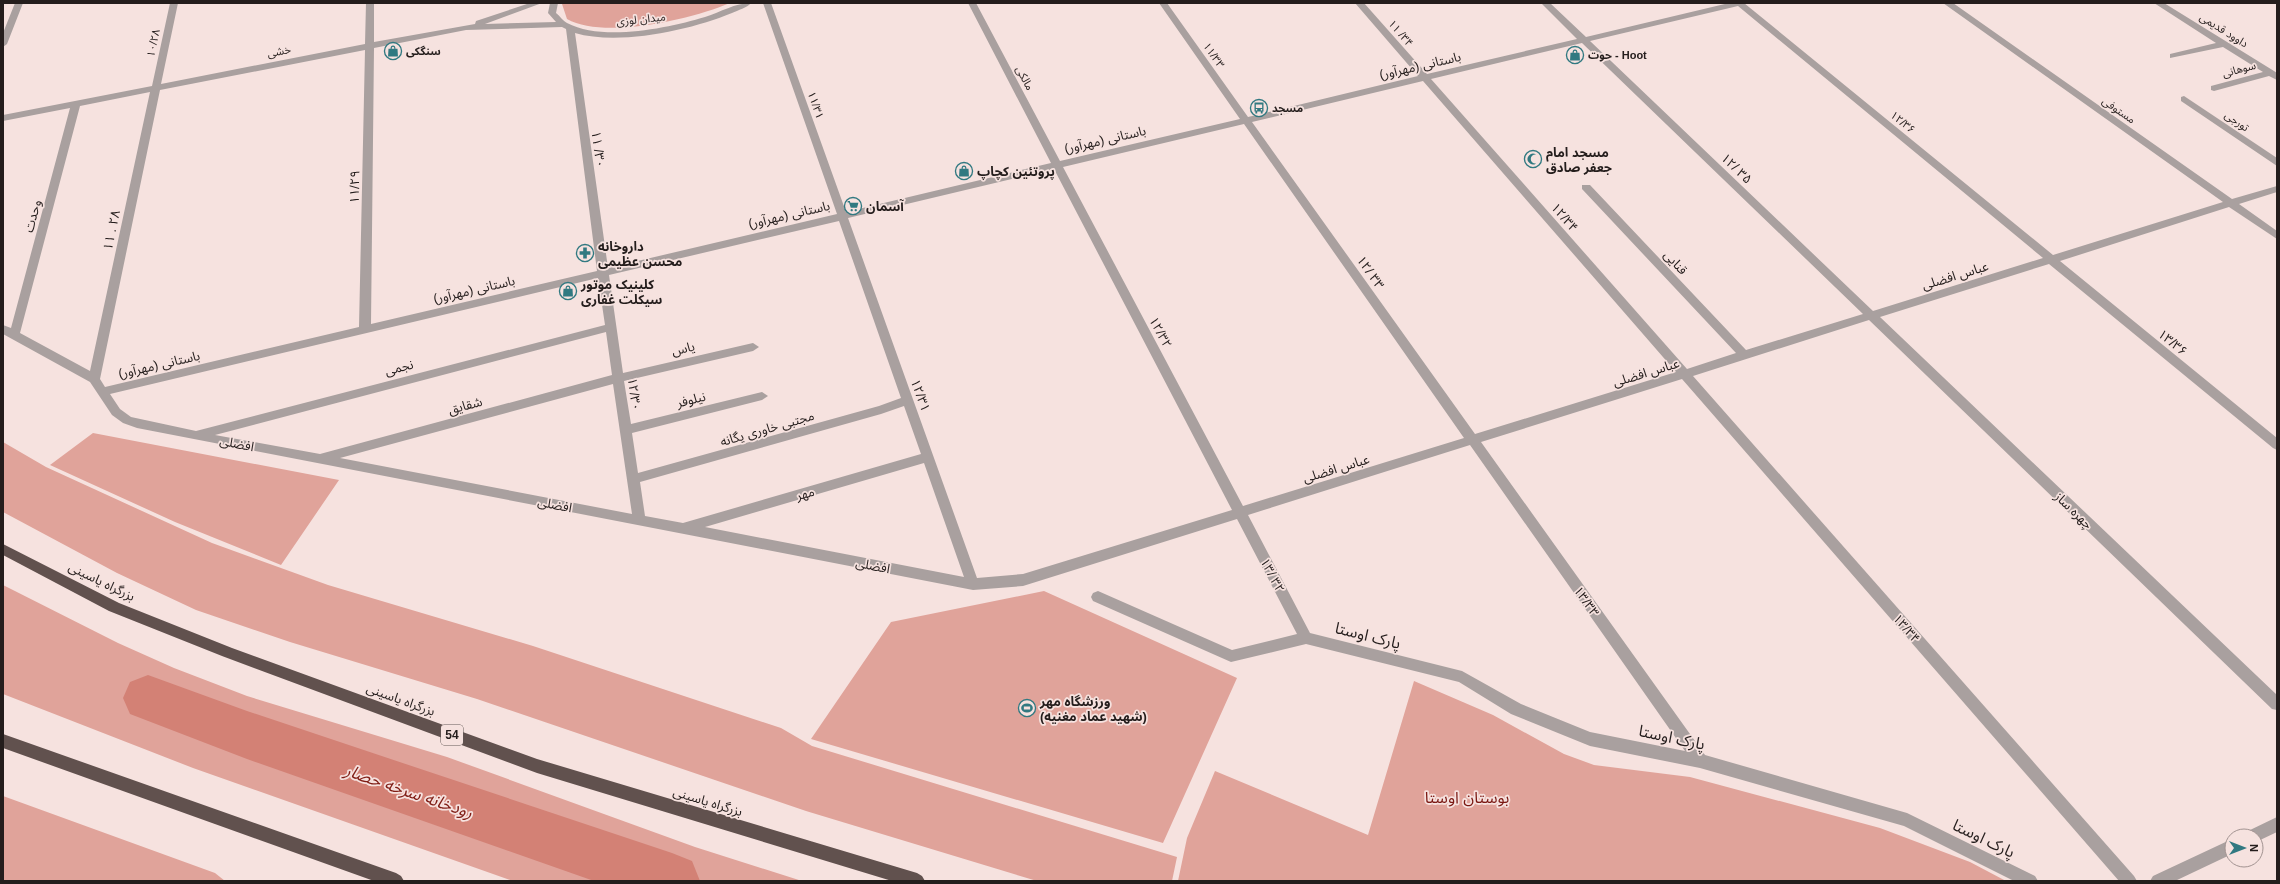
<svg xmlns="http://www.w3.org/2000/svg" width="2280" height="884" viewBox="0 0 2280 884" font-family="Arial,'Noto Sans Arabic',sans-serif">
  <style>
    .green { fill: #e0a39a }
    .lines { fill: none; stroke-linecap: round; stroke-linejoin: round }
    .river { fill: #d38175; fill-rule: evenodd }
    .minor { fill: #a9a09f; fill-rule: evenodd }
    .highway { fill: #61514e; fill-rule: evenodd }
    .labels { text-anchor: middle; stroke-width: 3.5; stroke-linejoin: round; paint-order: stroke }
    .far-street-label { font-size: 11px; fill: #241d1c; stroke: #f6e2df }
    .far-poi-label { font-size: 11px; font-weight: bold; fill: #241d1c; stroke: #f6e2df; text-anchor: start }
    .shield { fill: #f6e2df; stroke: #635856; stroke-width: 1 }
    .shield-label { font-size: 12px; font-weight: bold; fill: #241d1c }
    .street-label { font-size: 13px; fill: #241d1c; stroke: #f6e2df }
    .poi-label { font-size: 13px; font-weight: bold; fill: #241d1c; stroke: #f6e2df; text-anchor: start }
    .near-street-label { font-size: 16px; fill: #241d1c; stroke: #f6e2df }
    .near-park-label { font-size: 16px; fill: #7b1812; stroke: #f6e2df }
    .near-water-label { font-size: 17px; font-style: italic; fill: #7f1d15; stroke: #f6e2df }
  </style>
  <rect width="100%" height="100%" fill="#f6e2df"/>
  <path class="green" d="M 730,3 C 693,19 604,40 567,19 L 562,4 Z
    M 93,433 L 339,480 L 281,565 L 175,522 L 50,465 Z
    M 3,442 L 46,467 L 212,543 L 328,585 L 533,646 L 781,728 L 812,746 L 1177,857 L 1172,881 L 1037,881 L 806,811 L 477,699 L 290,642 L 196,610 L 117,573 L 3,512 Z
    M 3,585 L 118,643 L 174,668 L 247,696 L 447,757 L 695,847 L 802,881 L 513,881 L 193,768 L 3,694 Z
    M 1044,591 L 1237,678 L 1163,843 L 811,739 L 891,622 Z
    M 1414,681 L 1493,715 L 1564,754 L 1594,765 L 1690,777 L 1880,828 L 1970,862 L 2006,881 L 1178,881 L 1187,838 L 1215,771 L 1368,835 Z
    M 3,796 L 215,873 L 225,881 L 3,881 Z"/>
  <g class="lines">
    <path class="river" d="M 148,675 L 247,711 L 672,853 L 692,861 L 700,881 L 594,881 L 247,759 L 130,714 L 123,698 L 130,682 Z"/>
    <path class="minor" d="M 15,3 L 23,3 L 7,44 L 3,47 L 3,33 Z
      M 170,3 L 178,3 L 161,84 L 365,44 L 366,3 L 374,3 L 374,42 L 475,24 L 476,21 L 530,3 L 542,3 L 485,24 L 556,22 L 548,13 L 550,3 L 558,3 L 556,13 C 560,16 563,21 567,23 C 603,42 668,28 705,17 C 721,12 735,3 751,3 C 747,8 738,10 732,13 C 691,30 619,46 575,33 L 608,268 L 837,214 L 763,3 L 771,3 L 846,212 L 1051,163 L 968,3 L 976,3 L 1060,161 L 1240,119 L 1159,3 L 1167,3 L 1248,117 L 1418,76 L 1355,3 L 1364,3 L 1427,74 L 1577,39 L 1541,3 L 1550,3 L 1586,37 L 1729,3 L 1744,3 L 2053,255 L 2223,202 L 1943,3 L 1953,3 L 2232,199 L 2277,186 L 2277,192 L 2239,204 L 2277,231 L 2277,239 L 2229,207 L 2060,261 L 2277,438 L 2277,450 L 2273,448 L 2049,264 L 1880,317 L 2277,695 L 2277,710 L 2272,709 L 1869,320 L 1693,376 L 2134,876 L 2137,881 L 2119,881 L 1682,379 L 1481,442 L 1705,755 L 1907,813 L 2035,876 L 2038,881 L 2014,881 L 1904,826 L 1700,768 L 1590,746 L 1511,714 L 1459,682 L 1306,644 L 1231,662 L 1093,601 L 1091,597 L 1093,593 L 1098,591 L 1232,650 L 1297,634 L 1237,519 L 1023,586 L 973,590 L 137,428 L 123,423 L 112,415 L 90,382 L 3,334 L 3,325 L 11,328 L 70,108 L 3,121 L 3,115 L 152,86 ZM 1738,6 L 2043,258 L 1873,311 L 1590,41 ZM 562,27 L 566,29 L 597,271 L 371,324 L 374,48 L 466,30 ZM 1582,43 L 1863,314 L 1746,350 L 1590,185 L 1582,185 L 1582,189 L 1736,353 L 1687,369 L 1431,79 ZM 365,50 L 359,327 L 105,387 L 100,379 L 160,90 ZM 1423,81 L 1676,372 L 1475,434 L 1252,122 ZM 150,92 L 90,371 L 20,333 L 80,106 ZM 1244,124 L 1464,438 L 1243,506 L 1063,167 ZM 1054,169 L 1232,510 L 1023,574 L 977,578 L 848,218 ZM 839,221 L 901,398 L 879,406 L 638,473 L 632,433 L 762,400 L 768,396 L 762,392 L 631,424 L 624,381 L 753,351 L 759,347 L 753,343 L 623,373 L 609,275 ZM 598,278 L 605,325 L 196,431 L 131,417 L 120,409 L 110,394 ZM 606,332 L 612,375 L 320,454 L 215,435 ZM 613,384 L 632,514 L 340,458 ZM 904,406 L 921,454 L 683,523 L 645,516 L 640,482 L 881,414 ZM 1470,445 L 1685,751 L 1590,732 L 1521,704 L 1462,671 L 1310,633 L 1248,515 ZM 924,463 L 964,577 L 705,527 Z
      M 2154,3 L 2164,3 L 2274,71 L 2277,73 L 2277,80 L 2269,76 L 2214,91 L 2211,90 L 2211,86 L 2263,72 L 2223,47 L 2170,58 L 2170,54 L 2216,43 Z
      M 2184,96 L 2277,158 L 2277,166 L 2181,101 L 2181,97 Z
      M 2277,817 L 2277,832 L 2256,842 L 2256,836 L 2245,836 L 2248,831 Z
      M 2232,839 L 2232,854 L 2175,881 L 2150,881 L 2153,876 Z"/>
    <path class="highway" d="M 3,544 L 119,603 L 232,648 L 537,759 L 917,873 L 922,876 L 925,881 L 892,881 L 537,773 L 222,656 L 109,611 L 3,555 Z
      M 3,734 L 396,873 L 401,876 L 404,881 L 374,881 L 3,748 Z"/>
  </g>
  <defs>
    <g id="shop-ring" transform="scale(0.9)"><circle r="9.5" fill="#f6e2df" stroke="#317981" stroke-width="1.5"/><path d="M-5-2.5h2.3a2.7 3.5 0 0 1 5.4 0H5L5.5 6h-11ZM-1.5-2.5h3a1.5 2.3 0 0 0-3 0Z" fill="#317981"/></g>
    <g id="bus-ring" transform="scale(0.9)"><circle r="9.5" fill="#f6e2df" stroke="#317981" stroke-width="1.5"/><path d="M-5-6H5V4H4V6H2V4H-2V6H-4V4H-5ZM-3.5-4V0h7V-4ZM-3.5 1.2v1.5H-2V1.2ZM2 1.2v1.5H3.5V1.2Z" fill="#317981"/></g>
    <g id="mosque-ring" transform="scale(0.9)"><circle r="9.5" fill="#f6e2df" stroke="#317981" stroke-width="1.5"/><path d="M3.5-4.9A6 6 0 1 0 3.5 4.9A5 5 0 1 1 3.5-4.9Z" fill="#317981"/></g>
    <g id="supermarket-ring" transform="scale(0.9)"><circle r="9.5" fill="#f6e2df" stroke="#317981" stroke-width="1.5"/><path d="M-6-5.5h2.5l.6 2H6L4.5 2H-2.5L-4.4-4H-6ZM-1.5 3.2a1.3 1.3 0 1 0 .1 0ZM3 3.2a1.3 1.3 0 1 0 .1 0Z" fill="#317981"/></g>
    <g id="pharmacy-ring" transform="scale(0.9)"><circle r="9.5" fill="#f6e2df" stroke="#317981" stroke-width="1.5"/><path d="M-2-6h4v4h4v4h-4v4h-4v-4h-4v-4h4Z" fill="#317981"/></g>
    <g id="stadium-ring" transform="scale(0.9)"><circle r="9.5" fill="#f6e2df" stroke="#317981" stroke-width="1.5"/><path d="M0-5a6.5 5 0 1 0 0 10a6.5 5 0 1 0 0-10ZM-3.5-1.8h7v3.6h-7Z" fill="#317981"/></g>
  </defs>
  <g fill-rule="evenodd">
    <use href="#shop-ring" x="393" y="51"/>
    <use href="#shop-ring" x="1575" y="55"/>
    <use href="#bus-ring" x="1259" y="108"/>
    <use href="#mosque-ring" x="1533" y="159"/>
    <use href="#shop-ring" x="964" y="171"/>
    <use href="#supermarket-ring" x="853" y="206"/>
    <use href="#pharmacy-ring" x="585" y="253"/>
    <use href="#shop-ring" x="568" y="291"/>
    <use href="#stadium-ring" x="1027" y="708"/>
  </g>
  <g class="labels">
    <g class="far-street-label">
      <text transform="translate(641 19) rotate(-6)" y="4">میدان لوزی</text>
      <text transform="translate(2224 30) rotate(32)" y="4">داوود قدیمی</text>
      <text transform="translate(1401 33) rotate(49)" y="4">۱۱ /۳۴</text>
      <text transform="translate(153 43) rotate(-78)" y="4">۱۰/۲۸</text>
      <text transform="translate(279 51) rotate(-11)" y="4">خشی</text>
      <text transform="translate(1214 55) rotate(55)" y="4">۱۱/۳۳</text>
      <text transform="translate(2239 69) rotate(-15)" y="4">سوهانی</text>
      <text transform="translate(1025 78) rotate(62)" y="4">مالکی</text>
      <text transform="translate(816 105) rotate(71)" y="4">۱۱/۳۱</text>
      <text transform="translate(2119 110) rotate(35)" y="4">مستوفی</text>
      <text transform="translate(2237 121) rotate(34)" y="4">تورجی</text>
      <text transform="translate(1903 122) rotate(39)" y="4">۱۲/۳۶</text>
    </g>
    <g class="far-poi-label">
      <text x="406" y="55">سنگکی</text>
      <text x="1588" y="59">حوت - Hoot</text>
      <text x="1272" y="112">مسجد</text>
    </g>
    <rect class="shield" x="441" y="725" width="22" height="20" rx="3"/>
    <g class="shield-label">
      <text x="452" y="739">54</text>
    </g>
    <g class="street-label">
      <text transform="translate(1420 65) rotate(-13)" y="5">باستانی (مهرآور)</text>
      <text transform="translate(1105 139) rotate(-13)" y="5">باستانی (مهرآور)</text>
      <text transform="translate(599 149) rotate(82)" y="5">۱۱ /۳۰</text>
      <text transform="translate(1737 168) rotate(44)" y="5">۱۲/ ۳۵</text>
      <text transform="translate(354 187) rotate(-89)" y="5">۱۱/۲۹</text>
      <text transform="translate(789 214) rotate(-13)" y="5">باستانی (مهرآور)</text>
      <text transform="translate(32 216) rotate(-75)" y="5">وحدت</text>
      <text transform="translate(1565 217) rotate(49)" y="5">۱۲/۳۴</text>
      <text transform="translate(111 230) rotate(-78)" y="5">۱۱ . ۲۸</text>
      <text transform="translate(1676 262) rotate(47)" y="5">قنایی</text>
      <text transform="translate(1371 272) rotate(55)" y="5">۱۲/ ۳۳</text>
      <text transform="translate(1955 275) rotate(-17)" y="5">عباس افضلی</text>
      <text transform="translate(474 289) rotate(-13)" y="5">باستانی (مهرآور)</text>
      <text transform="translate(1161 332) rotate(62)" y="5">۱۲/۳۲</text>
      <text transform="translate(2173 342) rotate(39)" y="5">۱۳/۳۶</text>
      <text transform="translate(683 348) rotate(-13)" y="5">یاس</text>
      <text transform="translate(159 364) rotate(-13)" y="5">باستانی (مهرآور)</text>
      <text transform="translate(399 367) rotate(-15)" y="5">نجمی</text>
      <text transform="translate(1646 372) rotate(-17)" y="5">عباس افضلی</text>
      <text transform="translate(635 394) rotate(82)" y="5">۱۲/۳۰</text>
      <text transform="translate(921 395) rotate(70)" y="5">۱۲/۳۱</text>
      <text transform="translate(691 399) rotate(-14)" y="5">نیلوفر</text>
      <text transform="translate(465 405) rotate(-15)" y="5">شقایق</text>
      <text transform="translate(767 428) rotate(-16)" y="5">مجتبی خاوری یگانه</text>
      <text transform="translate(237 443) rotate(11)" y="5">افضلی</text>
      <text transform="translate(1336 468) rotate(-17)" y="5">عباس افضلی</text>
      <text transform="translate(805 493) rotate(-16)" y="5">مهر</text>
      <text transform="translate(555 504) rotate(11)" y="5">افضلی</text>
      <text transform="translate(2074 510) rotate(44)" y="5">چهره ساز</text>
      <text transform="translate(873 565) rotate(11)" y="5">افضلی</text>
      <text transform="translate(1273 575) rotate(62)" y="5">۱۳/ ۳۲</text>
      <text transform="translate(102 581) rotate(26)" y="5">بزرگراه یاسینی</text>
      <text transform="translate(1587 601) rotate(55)" y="5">۱۳/۳۳</text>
      <text transform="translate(1907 628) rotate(49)" y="5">۱۳/۳۴</text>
      <text transform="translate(401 699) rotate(20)" y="5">بزرگراه یاسینی</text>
      <text transform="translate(708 801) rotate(17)" y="5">بزرگراه یاسینی</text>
    </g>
    <g class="poi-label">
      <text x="1546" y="157">مسجد امام<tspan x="1546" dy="15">جعفر صادق</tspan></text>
      <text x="977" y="176">پروتئین کچاپ</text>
      <text x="866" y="211">آسمان</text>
      <text x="598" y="251">داروخانه<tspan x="598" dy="15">محسن عظیمی</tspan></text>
      <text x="581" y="289">کلینیک موتور<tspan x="581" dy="15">سیکلت غفاری</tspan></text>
      <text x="1040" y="706">ورزشگاه مهر<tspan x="1040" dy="15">(شهید عماد مغنیه)</tspan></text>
    </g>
    <g class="near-street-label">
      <text transform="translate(1368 635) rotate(14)" y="6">پارک اوستا</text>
      <text transform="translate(1672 737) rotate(12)" y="6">پارک اوستا</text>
      <text transform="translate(1984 838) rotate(26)" y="6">پارک اوستا</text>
    </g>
    <g class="near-park-label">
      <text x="1467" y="803">بوستان اوستا</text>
    </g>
    <g class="near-water-label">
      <text transform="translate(409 791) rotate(19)" y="6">رودخانه سرخه حصار</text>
    </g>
  </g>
  <rect width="2280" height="884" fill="none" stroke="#241d1c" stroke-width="8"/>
  <g transform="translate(2244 848) rotate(90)"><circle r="19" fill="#f6e2df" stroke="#a29391"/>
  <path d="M0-3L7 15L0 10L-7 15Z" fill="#317981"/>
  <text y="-6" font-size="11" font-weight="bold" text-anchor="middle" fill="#241d1c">N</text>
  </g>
</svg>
